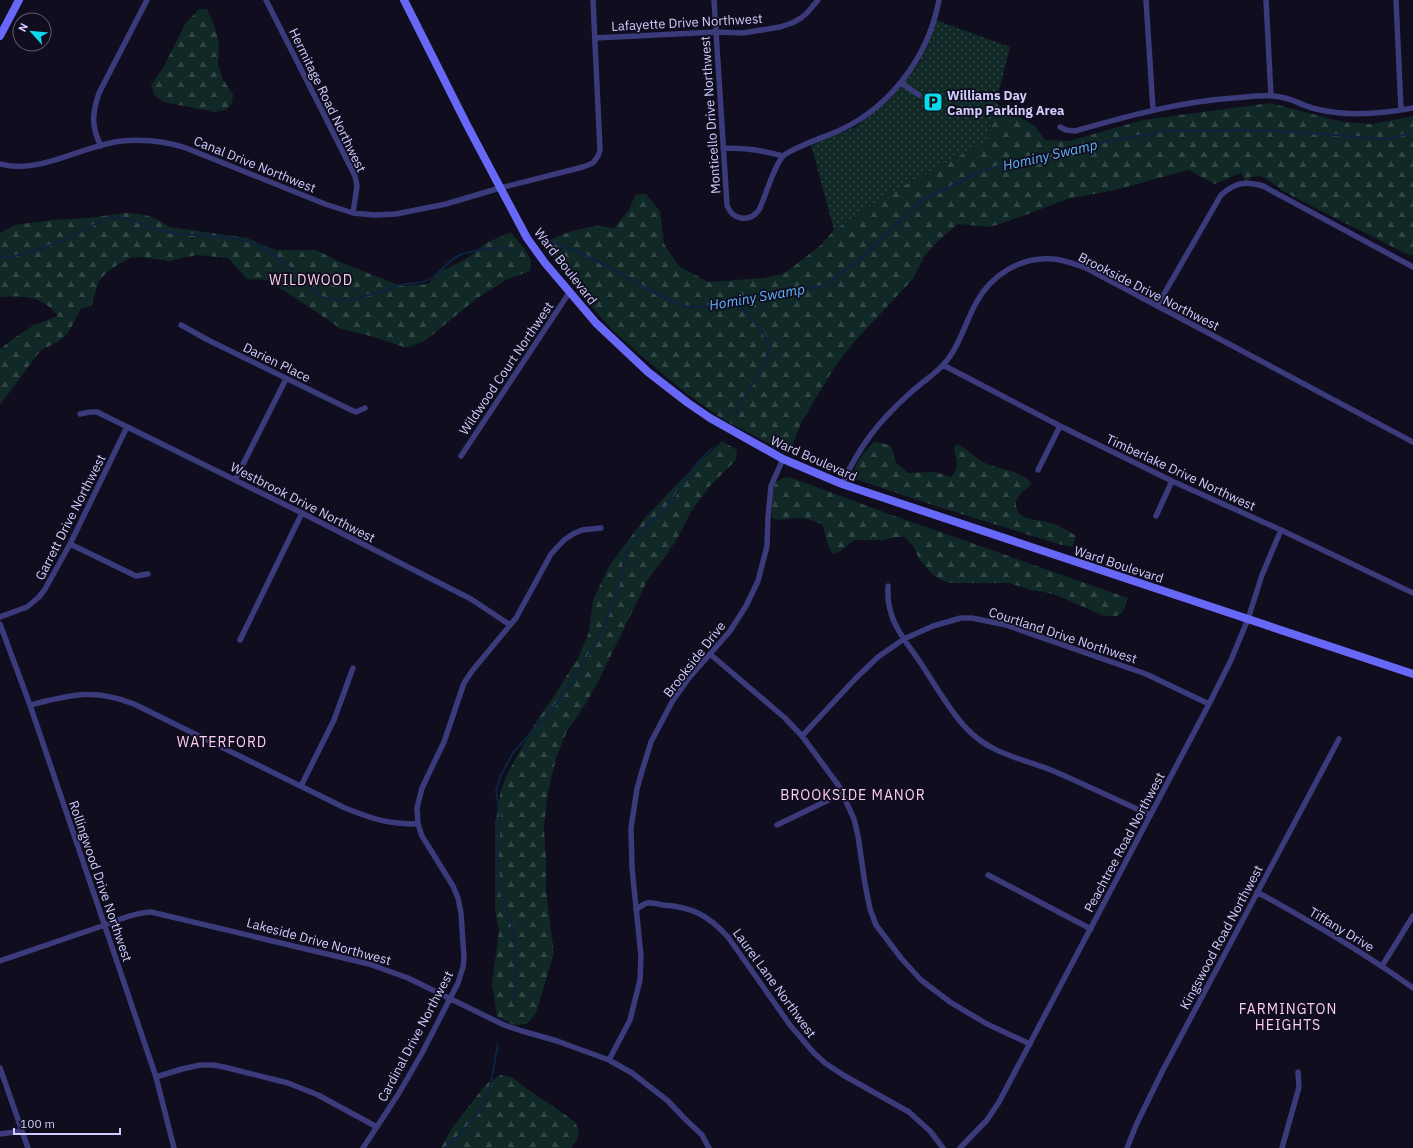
<svg xmlns="http://www.w3.org/2000/svg" width="1413" height="1148" viewBox="0 0 1413 1148" font-family="'IBM Plex Sans',sans-serif">
  <style>
    .grass { fill: url(#grass-dots) }
    .forest { fill: url(#forest-firs) }
    .lines { fill: none; stroke-linecap: round; stroke-linejoin: round }
    .stream { stroke: #0e2341; stroke-width: 2 }
    .minor { stroke: #3b3a7b; stroke-width: 5.5 }
    .secondary { stroke: #6868f8; stroke-width: 8 }
    .labels { text-anchor: middle; stroke-width: 3.5; stroke-linejoin: round; paint-order: stroke }
    .street-label { font-size: 13px; fill: #d1ccfd; stroke: #0f0d1e }
    .poi-label { font-size: 13px; font-weight: bold; fill: #d1ccfd; stroke: #0f0d1e; text-anchor: start }
    .water-label { font-size: 14px; font-style: italic; fill: #5fb5f8; stroke: #0f0d1e }
    .neighbourhood-label { font-size: 14px; letter-spacing: 1px; fill: #fdceed; stroke: #0f0d1e }
  </style>
  <defs>
    <pattern id="grass-dots" width="8" height="8" patternUnits="userSpaceOnUse"><rect width="8" height="8" fill="#102826"/><path d="M2 2h.1M6 6h.1" fill="none" stroke="#324646" stroke-width="1.8" stroke-linecap="round"/></pattern>
    <pattern id="forest-firs" width="22" height="20" patternUnits="userSpaceOnUse"><rect width="22" height="20" fill="#102826"/><path d="M5 1l3.5 6h-7zM16 11l3.5 6h-7z" fill="#324646"/></pattern>
  </defs>
  <rect width="100%" height="100%" fill="#0f0d1e"/>
  <path class="grass" d="M 936,20 L 1010,47 L 986,142 L 895,190 L 834,230 L 811,145 L 855,127 L 891,98 L 920,61 Z"/>
  <path class="forest" d="M 199,9 L 207,9 L 214,24 L 219,44 L 218,64 L 223,80 L 233,94 L 232,103 L 226,110 L 214,112 L 164,102 L 155,96 L 151,85 L 163,68 L 185,24 Z
    M 996,103 L 1013,114 L 1034,125 L 1045,140 L 1069,141 L 1143,120 L 1270,103 L 1343,122 L 1373,124 L 1413,116 L 1413,254 L 1411,256 L 1317,209 L 1283,191 L 1265,178 L 1259,176 L 1252,177 L 1246,182 L 1241,173 L 1215,184 L 1188,170 L 1115,190 L 1067,199 L 1023,216 L 990,227 L 958,224 L 937,242 L 924,257 L 913,279 L 853,343 L 834,368 L 801,423 L 789,454 L 724,420 L 687,394 L 639,354 L 612,330 L 584,298 L 543,243 L 571,231 L 595,226 L 614,228 L 628,211 L 636,194 L 646,194 L 660,211 L 664,244 L 679,266 L 708,282 L 764,278 L 785,273 L 821,245 L 834,230 L 895,190 L 986,142 Z
    M 126,213 C 146,214 153,216 170,227 L 247,238 L 275,250 L 316,250 L 340,262 L 401,286 L 428,284 L 441,271 L 466,259 L 486,243 L 511,232 L 526,251 L 531,260 L 530,271 L 506,280 L 476,299 L 426,340 L 407,348 L 367,335 L 341,329 L 315,311 L 268,280 L 247,279 L 228,258 L 197,255 L 169,261 L 142,257 L 130,258 L 117,265 L 105,274 L 98,283 L 92,305 L 81,309 L 68,333 L 59,341 L 40,351 L 0,405 L 0,349 L 14,338 L 34,325 L 58,316 C 41,295 26,296 0,297 L 0,233 L 15,225 L 51,220 L 88,218 Z
    M 722,441 L 737,450 L 736,460 L 709,487 L 692,510 L 677,539 L 665,557 L 648,579 L 600,678 L 585,705 L 567,731 L 556,758 L 547,797 L 544,829 L 546,860 L 546,891 L 554,953 L 536,1013 L 527,1024 L 514,1025 L 497,1016 L 492,984 L 499,931 L 495,909 L 495,823 L 501,790 L 506,776 L 539,717 L 554,696 L 579,656 L 589,632 L 593,600 L 609,566 L 644,519 L 677,484 Z
    M 874,442 L 882,443 L 891,446 L 896,463 L 902,467 L 907,473 L 935,472 L 951,477 C 960,469 956,459 954,448 L 957,444 C 968,448 974,458 985,463 C 1000,470 1018,470 1031,482 L 1030,486 L 1021,493 L 1016,501 C 1016,507 1016,511 1021,515 C 1028,520 1040,520 1048,522 C 1058,525 1067,530 1076,536 L 1074,543 L 1072,547 L 1058,544 L 942,508 L 852,478 C 853,465 865,451 874,442 Z
    M 785,477 L 792,478 L 889,514 L 1128,598 L 1122,613 L 1116,616 L 1104,616 L 1054,594 L 1031,590 L 1009,583 L 949,583 L 941,580 L 932,574 L 919,559 L 914,547 L 905,537 L 895,537 L 884,540 L 854,540 L 838,553 L 833,554 C 826,545 826,534 822,524 C 814,521 806,518 797,518 C 789,518 779,522 772,518 L 773,489 L 776,482 Z
    M 501,1075 L 512,1077 L 527,1089 L 563,1113 L 575,1122 L 579,1131 L 577,1140 L 571,1148 L 441,1148 L 452,1128 L 486,1084 Z"/>
  <g class="lines">
    <path class="stream" d="M 550,242 C 593,254 630,281 670,301 L 684,306 L 701,307 L 732,302 L 750,296 L 761,298 L 773,294 L 827,285 L 867,253 L 921,201 L 983,171 L 1028,157 L 1062,152 L 1093,144 L 1166,131 L 1208,131 L 1239,130 L 1297,132 L 1384,139 L 1413,133
      M 0,258 C 26,256 51,246 75,235 C 87,230 97,221 110,218 C 129,214 145,228 162,231 C 193,238 226,233 255,244 C 279,254 303,280 322,297 C 347,305 372,294 396,286 C 408,283 421,285 432,278 C 442,271 448,260 460,255 C 474,249 493,249 508,247
      M 735,415 L 765,362 L 769,351 L 769,345 L 764,334 L 736,301
      M 513,1000 L 518,978 L 514,933 L 510,918 L 503,901 L 499,883 L 498,856 L 500,815 L 496,791 L 501,775 L 513,753 L 563,696 L 594,646 L 604,625 L 617,593 L 625,559 L 631,543 L 646,526 L 664,510 L 671,502 L 694,467 L 712,448
      M 445,1148 C 459,1137 479,1116 486,1098 C 493,1082 494,1062 498,1044"/>
    <path class="minor" d="M 266,0 L 355,176 L 357,186 L 353,213
      M 714,0 L 727,205 C 732,220 749,223 759,210 C 767,193 771,173 782,157 C 788,150 821,138 831,134 C 887,112 928,59 939,0
      M 1146,0 L 1153,109
      M 1266,0 L 1271,96
      M 1396,0 L 1401,110
      M 595,38 L 716,32 L 743,33 L 780,27 L 792,23 L 801,18 L 807,13 L 818,0
      M 901,83 L 919,95
      M 1060,127 L 1066,130 L 1075,131 C 1128,116 1178,102 1233,98 C 1246,97 1260,95 1273,96 C 1292,97 1299,105 1316,109 C 1348,117 1381,114 1413,108
      M 101,146 C 91,126 92,114 99,93 L 147,0
      M 723,148 C 746,148 760,150 783,156
      M 0,164 C 40,175 83,145 122,141 C 144,139 165,141 186,148 L 325,204 L 353,213 L 374,215 L 396,214 L 446,204 L 500,188 L 583,167 L 593,163 L 598,156 L 600,150 L 593,0
      M 1157,306 L 1221,195 C 1236,182 1245,181 1263,186 L 1413,267
      M 181,325 L 208,340 L 349,409 L 356,412 L 365,408
      M 943,365 L 1060,426 L 1172,481 L 1281,530 L 1413,593
      M 80,414 L 90,412 L 97,412 L 302,513 L 471,599 L 510,625
      M 461,456 L 569,293
      M 1038,470 L 1060,426
      M 235,480 L 286,379
      M 842,484 C 859,447 878,422 908,395 C 919,384 933,376 943,365 C 959,348 965,323 976,303 C 991,275 1021,256 1053,259 C 1065,260 1075,264 1086,268 L 1413,442
      M 1156,516 L 1172,481
      M 70,544 L 136,576 L 148,574
      M 888,586 C 886,619 902,636 920,662 C 934,683 950,712 967,729 C 991,754 1020,758 1051,770 C 1084,784 1117,800 1150,815
      M 0,617 L 27,607 L 39,597 L 45,589 L 70,544 L 127,427
      M 0,624 L 30,705 L 156,1077 L 174,1148
      M 240,640 L 302,513
      M 710,654 L 785,718 L 802,736 L 839,786 L 854,819 L 858,836 L 865,884 L 870,909 L 876,925 L 901,958 L 921,980 L 950,1002 L 987,1024 L 1030,1044
      M 30,705 C 71,695 93,688 134,704 L 345,808 C 373,819 387,824 418,824
      M 802,736 L 856,678 L 878,657 L 904,639 L 933,626 L 961,618 L 972,618 L 1006,625 L 1146,674 L 1209,704
      M 301,786 L 334,720 L 353,668
      M 777,825 L 843,793
      M 988,875 L 1091,929
      M 1257,892 C 1310,921 1363,952 1413,988
      M 636,910 C 639,908 643,904 647,903 C 651,902 658,904 663,905 C 692,907 708,915 728,937 L 790,1025 L 814,1053 L 825,1063 L 843,1075 L 909,1112 L 930,1131 L 943,1148
      M 0,961 L 105,925 C 120,919 135,913 151,912 L 369,964 L 408,978 L 504,1025 L 522,1031 L 557,1041 L 609,1060 L 632,1073 L 668,1101 L 685,1119 L 702,1135 L 709,1148
      M 1382,966 L 1413,916
      M 609,1060 L 630,1020 L 640,980 L 641,956 L 632,868 L 631,828 L 637,789 L 642,771 L 651,742 L 672,702 L 689,678 L 730,631 L 746,606 L 758,581 L 767,546 L 768,518 L 771,486 L 783,459
      M 0,1068 L 28,1148
      M 156,1077 L 182,1069 L 200,1065 L 214,1065 L 228,1068 L 288,1083 L 318,1095 L 377,1127
      M 0,1134 L 22,1131
      M 363,1148 L 399,1093 L 422,1053 L 458,983 L 463,967 L 464,958 L 461,913 L 458,898 L 453,886 L 422,836 L 418,824 L 417,808 L 422,788 L 444,742 L 464,683 L 472,671 L 516,618 L 551,554 L 564,540 L 573,534 L 582,530 L 601,528
      M 960,1148 L 987,1120 L 999,1102 L 1209,704 L 1231,660 L 1248,619 L 1262,575 L 1281,530
      M 1127,1148 L 1137,1123 L 1163,1070 L 1339,739
      M 1282,1148 L 1299,1087 L 1298,1072"/>
    <path class="secondary" d="M 404,0 L 467,125 L 527,238 L 545,263 L 596,323 L 648,372 L 688,403 L 710,418 L 783,459 L 842,484 L 1413,674
      M 0,36 L 19,0"/>
  </g>
  <defs>
    <g id="parking-square" transform="scale(1)"><rect x="-9" y="-9" width="18" height="18" rx="4" fill="#0adaeb" stroke="#0f0d1e"/><path d="M-3.5-5.5H1a3.5 3.5 0 0 1 0 7H-1V5.5H-3.5ZM-1-3.4V-.6H.8a1.4 1.4 0 0 0 0-2.8Z" fill="#111"/></g>
  </defs>
  <g fill-rule="evenodd">
    <use href="#parking-square" x="933" y="102"/>
  </g>
  <g class="labels">
    <g class="street-label">
      <text transform="translate(687 22) rotate(-3)" y="5">Lafayette Drive Northwest</text>
      <text transform="translate(328 100) rotate(64)" y="5">Hermitage Road Northwest</text>
      <text transform="translate(710 115) rotate(-94)" y="5">Monticello Drive Northwest</text>
      <text transform="translate(255 164) rotate(22)" y="5">Canal Drive Northwest</text>
      <text transform="translate(566 266) rotate(52)" y="5">Ward Boulevard</text>
      <text transform="translate(1149 291) rotate(27)" y="5">Brookside Drive Northwest</text>
      <text transform="translate(277 362) rotate(26)" y="5">Darien Place</text>
      <text transform="translate(506 368) rotate(-56)" y="5">Wildwood Court Northwest</text>
      <text transform="translate(814 458) rotate(24)" y="5">Ward Boulevard</text>
      <text transform="translate(1181 472) rotate(25)" y="5">Timberlake Drive Northwest</text>
      <text transform="translate(303 502) rotate(27)" y="5">Westbrook Drive Northwest</text>
      <text transform="translate(70 517) rotate(-63)" y="5">Garrett Drive Northwest</text>
      <text transform="translate(1119 564) rotate(18)" y="5">Ward Boulevard</text>
      <text transform="translate(1063 635) rotate(18)" y="5">Courtland Drive Northwest</text>
      <text transform="translate(694 659) rotate(-52)" y="5">Brookside Drive</text>
      <text transform="translate(1124 842) rotate(-62)" y="5">Peachtree Road Northwest</text>
      <text transform="translate(101 881) rotate(71)" y="5">Rollingwood Drive Northwest</text>
      <text transform="translate(1342 929) rotate(31)" y="5">Tiffany Drive</text>
      <text transform="translate(1221 937) rotate(-62)" y="5">Kingswood Road Northwest</text>
      <text transform="translate(319 941) rotate(15)" y="5">Lakeside Drive Northwest</text>
      <text transform="translate(775 983) rotate(54)" y="5">Laurel Lane Northwest</text>
      <text transform="translate(415 1036) rotate(-62)" y="5">Cardinal Drive Northwest</text>
    </g>
    <g class="poi-label">
      <text x="947" y="100">Williams Day<tspan x="947" dy="15">Camp Parking Area</tspan></text>
    </g>
    <g class="water-label">
      <text transform="translate(1050 155) rotate(-13)" y="5">Hominy Swamp</text>
      <text transform="translate(757 297) rotate(-10)" y="5">Hominy Swamp</text>
    </g>
    <g class="neighbourhood-label">
      <text x="311" y="285">WILDWOOD</text>
      <text x="222" y="747">WATERFORD</text>
      <text x="853" y="800">BROOKSIDE MANOR</text>
      <text x="1288" y="1014">FARMINGTON<tspan x="1288" dy="16">HEIGHTS</tspan></text>
    </g>
  </g>
  <g transform="translate(32 32) rotate(297)"><circle r="19" fill="#0f0d1e" stroke="#5d5977"/>
  <path d="M0-3L7 15L0 10L-7 15Z" fill="#0adaeb"/>
  <text y="-6" font-size="11" font-weight="bold" text-anchor="middle" fill="#d1ccfd">N</text>
  </g>
  <path d="M14 1128v6h106v-6" fill="none" stroke="#d1ccfd" stroke-width="2"/>
  <text x="20" y="1128" font-size="12" fill="#d1ccfd" stroke="#0f0d1e" stroke-width="3" paint-order="stroke">100 m</text>
</svg>
